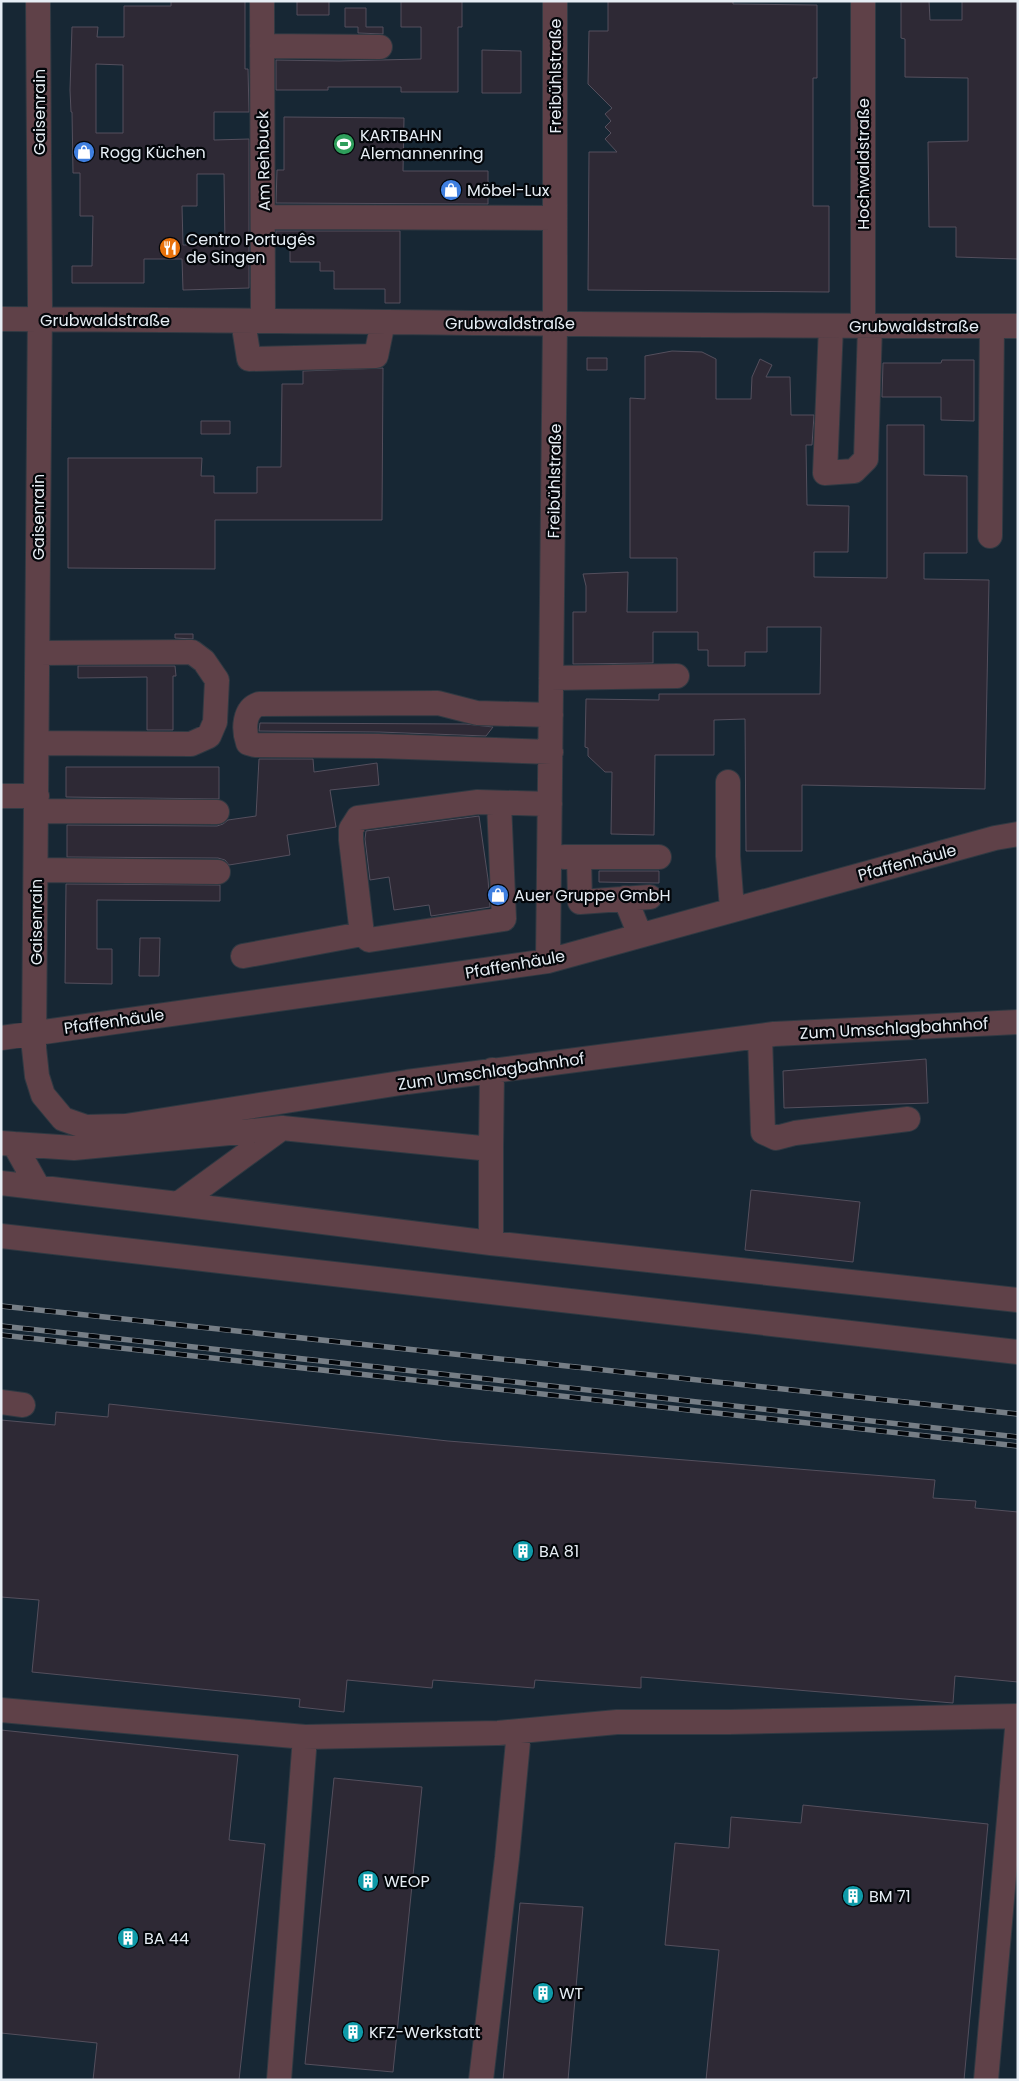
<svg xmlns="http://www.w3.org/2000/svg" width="1019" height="2081" viewBox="0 0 1019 2081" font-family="Poppins,sans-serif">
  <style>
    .built { fill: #172734 }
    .building { fill: #2e2935; stroke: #544f5d; fill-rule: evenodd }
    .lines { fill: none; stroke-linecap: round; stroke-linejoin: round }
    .minor-casing { stroke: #303942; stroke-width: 26 }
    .minor { stroke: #5f4148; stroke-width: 24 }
    .rail-casing { stroke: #767e86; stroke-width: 5.5 }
    .rail { stroke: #03060a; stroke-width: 4; stroke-dasharray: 11; stroke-linecap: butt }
    .labels { text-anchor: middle; stroke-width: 4.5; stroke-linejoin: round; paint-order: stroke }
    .street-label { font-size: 16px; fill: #e6edf4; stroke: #03060a }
    .poi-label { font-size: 16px; fill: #e6edf4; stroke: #03060a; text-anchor: start }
  </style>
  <rect width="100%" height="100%" fill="#121c25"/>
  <path class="built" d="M 1,1 L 1018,1 L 1018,2080 L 1,2080 Z"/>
  <path class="building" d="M 171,1 L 245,1 L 245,69 L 248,69 L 249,112 L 214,112 L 214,140 L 249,139 L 249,288 L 183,290 L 182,259 L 144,259 L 144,283 L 72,283 L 72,266 L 92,266 L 93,216 L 80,216 L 80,173 L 73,173 L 72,112 L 71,112 L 70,90 L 72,27 L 98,27 L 97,37 L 124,37 L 124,6 L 171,6 ZM 96,64 L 123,65 L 123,133 L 96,133 ZM 197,174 L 224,174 L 225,244 L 183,245 L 182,206 L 197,206 Z
    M 297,1 L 329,1 L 329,15 L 297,15 Z
    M 401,1 L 462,1 L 462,27 L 458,27 L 458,92 L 401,92 L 401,87 L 328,87 L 328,90 L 276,90 L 276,60 L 339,61 L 421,59 L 421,27 L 401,27 Z
    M 608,1 L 733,1 L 733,4 L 817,5 L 817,78 L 813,78 L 813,206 L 829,206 L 829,292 L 588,290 L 589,152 L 617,152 L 605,139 L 611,133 L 605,127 L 611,121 L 605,114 L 612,108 L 588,84 L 589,31 L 608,31 Z
    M 901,1 L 929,1 L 930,20 L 962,20 L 962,1 L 1018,1 L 1018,259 L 956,257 L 956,227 L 929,227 L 928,142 L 968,141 L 968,78 L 905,77 L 905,39 L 901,38 Z
    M 345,8 L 366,8 L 366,27 L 383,27 L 383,34 L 358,33 L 358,27 L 345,27 Z
    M 482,50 L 521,51 L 521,93 L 482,93 Z
    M 284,117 L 404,118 L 403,171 L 488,171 L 488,204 L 276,203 L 277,170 L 284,170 Z
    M 276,231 L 400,231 L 400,303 L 385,303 L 385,289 L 334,289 L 334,271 L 320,271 L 320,262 L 290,262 L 290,239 L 276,239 Z
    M 672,351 L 702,352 L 716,359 L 716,399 L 751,399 L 752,377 L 760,359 L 772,365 L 766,377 L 790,377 L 791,415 L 814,415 L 812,445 L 806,445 L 807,505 L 849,506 L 848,552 L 814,552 L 814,577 L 887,578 L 887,425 L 924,425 L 924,475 L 967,476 L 967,553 L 924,553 L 924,579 L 989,580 L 985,789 L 802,785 L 802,851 L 746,851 L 745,719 L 714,720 L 714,755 L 655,755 L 654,835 L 611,834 L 612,772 L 605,772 L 588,756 L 588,748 L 585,747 L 586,699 L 659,700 L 659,694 L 820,694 L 821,627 L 767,627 L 767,652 L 745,652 L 745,666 L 708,666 L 708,650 L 698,650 L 698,632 L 653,632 L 653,663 L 573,664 L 573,612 L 586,612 L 586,586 L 583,574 L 628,572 L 627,612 L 677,612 L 677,558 L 630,558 L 630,398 L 645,399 L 645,356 Z
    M 587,358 L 607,358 L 607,370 L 587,370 Z
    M 942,360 L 974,360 L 974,421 L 941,420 L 941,397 L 882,397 L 883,363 L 941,363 Z
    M 383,368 L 382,520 L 215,520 L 215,569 L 68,568 L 68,458 L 202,458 L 201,476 L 214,476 L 214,493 L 257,493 L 257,467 L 281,467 L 282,384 L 303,384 L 303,371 Z
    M 201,421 L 230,421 L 230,434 L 201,434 Z
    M 175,634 L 193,634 L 193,639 L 175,638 Z
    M 78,666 L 175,666 L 176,676 L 173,676 L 173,730 L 147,730 L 147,677 L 78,678 Z
    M 260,723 L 466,724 L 493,727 L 486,736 L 379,732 L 259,731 Z
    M 259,759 L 313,759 L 314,772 L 377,763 L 379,785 L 330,790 L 336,827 L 287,835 L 290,855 L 229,865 L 225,860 L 218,858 L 67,857 L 67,825 L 217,826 L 223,824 L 228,820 L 256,816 Z
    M 66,767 L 219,767 L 219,799 L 66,797 Z
    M 479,816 L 488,879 L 490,907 L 431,916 L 429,905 L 394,910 L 389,877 L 370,880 L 365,839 L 366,831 Z
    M 599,871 L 659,871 L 659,883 L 599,882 Z
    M 66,884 L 220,885 L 220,901 L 97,900 L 97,949 L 112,949 L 112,984 L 65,983 Z
    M 140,938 L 160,938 L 159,976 L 139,976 Z
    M 926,1059 L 928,1103 L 784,1108 L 783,1071 Z
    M 751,1190 L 860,1202 L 853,1262 L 745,1250 Z
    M 109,1404 L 448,1441 L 935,1480 L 933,1498 L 976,1501 L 975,1508 L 1018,1512 L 1018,1682 L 955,1676 L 953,1703 L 641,1677 L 641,1688 L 535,1680 L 534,1688 L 433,1680 L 432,1688 L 347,1680 L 344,1712 L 299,1707 L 300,1699 L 32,1672 L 39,1600 L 1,1597 L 1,1420 L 55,1425 L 56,1412 L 108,1417 Z
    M 1,1730 L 238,1755 L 229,1840 L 265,1844 L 239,2080 L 93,2080 L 97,2043 L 1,2033 Z
    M 334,1778 L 422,1787 L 393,2072 L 305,2064 Z
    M 803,1805 L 988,1824 L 964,2080 L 706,2080 L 719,1950 L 665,1945 L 675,1843 L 729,1848 L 731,1817 L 801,1823 Z
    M 520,1903 L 583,1907 L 568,2080 L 503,2080 Z"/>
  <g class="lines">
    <g class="minor-casing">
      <path id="minor" d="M 38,1 L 40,305 L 34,1048 L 37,1076 L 43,1095 L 63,1119 L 86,1127 L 126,1126 L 407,1082 L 774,1034 L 1018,1022
        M 262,1 L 263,321
        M 863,1 L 863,326
        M 262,46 L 380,47
        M 264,217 L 555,218
        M 1,319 C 340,320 679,327 1018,326
        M 243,321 L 249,359 L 376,356 L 383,322
        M 831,326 L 825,473 L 854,471 L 866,459 L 870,326
        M 990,536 L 992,326
        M 551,678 L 677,676
        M 37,743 L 191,744 L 209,736 L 215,722 L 217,680 L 204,661 L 192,652 L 38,653
        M 551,752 L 379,746 L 255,745 L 248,743 C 243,729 244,709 259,704 L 438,703 L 477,713 L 551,715
        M 728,782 L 728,856 L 732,909
        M 1,796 L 37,796
        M 499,803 L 504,919 L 369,940 L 362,934 L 351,840 L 351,829 L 358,818 L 478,802 L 550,804
        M 37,811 L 217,812
        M 564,857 L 659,857
        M 579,857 L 580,902 L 650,897
        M 36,870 L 218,872
        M 625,898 L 640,935
        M 243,956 L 362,934
        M 548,961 L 555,324 L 555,1
        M 760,1036 L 763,1132 L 776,1138 L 795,1133 L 908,1119
        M 1,1038 L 548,961 L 995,838 L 1018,834
        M 1,1143 L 14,1144 L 38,1187
        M 14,1144 L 74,1148 L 282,1128 L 491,1149 L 492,1070
        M 1,1183 L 178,1204 L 282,1128
        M 178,1204 L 491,1243 L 1018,1300
        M 1,1236 L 1018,1352
        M 491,1243 L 491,1149
        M 1,1402 L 23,1405
        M 1,1710 L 305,1737 L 498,1733 L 617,1722 L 729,1722 L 1018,1716
        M 279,2080 L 305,1737
        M 481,2080 L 507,1858 L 519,1731
        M 986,2080 L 1018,1718"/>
    </g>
    <use href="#minor" class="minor"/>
    <g class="rail-casing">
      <path id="rail" d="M 1,1306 L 1018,1414
        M 1,1326 L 1018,1437
        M 1,1335 L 1018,1446"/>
    </g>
    <use href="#rail" class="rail"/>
  </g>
  <defs>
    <g id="stadium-disc" transform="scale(1.125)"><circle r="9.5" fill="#2e9e5b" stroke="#03060a"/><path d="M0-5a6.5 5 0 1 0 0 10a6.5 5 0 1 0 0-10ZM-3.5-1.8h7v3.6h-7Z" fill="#fff"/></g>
    <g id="shop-disc" transform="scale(1.125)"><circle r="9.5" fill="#3f7fe0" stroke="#03060a"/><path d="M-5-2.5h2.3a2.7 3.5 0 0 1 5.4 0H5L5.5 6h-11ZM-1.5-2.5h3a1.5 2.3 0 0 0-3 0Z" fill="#fff"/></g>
    <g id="restaurant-disc" transform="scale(1.125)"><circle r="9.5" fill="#e8710a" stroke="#03060a"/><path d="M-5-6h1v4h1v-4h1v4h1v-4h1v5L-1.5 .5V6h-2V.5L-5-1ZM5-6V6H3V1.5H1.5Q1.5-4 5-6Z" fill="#fff"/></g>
    <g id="building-disc" transform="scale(1.125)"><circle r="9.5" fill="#0f9aa8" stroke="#03060a"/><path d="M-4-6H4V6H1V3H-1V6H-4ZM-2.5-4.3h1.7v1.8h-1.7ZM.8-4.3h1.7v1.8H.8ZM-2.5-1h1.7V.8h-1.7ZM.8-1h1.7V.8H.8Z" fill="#fff"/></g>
  </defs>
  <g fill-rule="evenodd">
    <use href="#stadium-disc" x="344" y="144"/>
    <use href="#shop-disc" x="84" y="152"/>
    <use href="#shop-disc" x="451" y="190"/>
    <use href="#restaurant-disc" x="170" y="248"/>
    <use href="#shop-disc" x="498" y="895"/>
    <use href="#building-disc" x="523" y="1551"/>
    <use href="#building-disc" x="368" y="1881"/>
    <use href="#building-disc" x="853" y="1896"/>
    <use href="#building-disc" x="128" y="1938"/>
    <use href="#building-disc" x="543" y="1993"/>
    <use href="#building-disc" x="353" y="2032"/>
  </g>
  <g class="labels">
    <g class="street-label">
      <text transform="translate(555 76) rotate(-90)" y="6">Freibühlstraße</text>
      <text transform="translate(39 112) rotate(-90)" y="6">Gaisenrain</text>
      <text transform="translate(263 161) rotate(-91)" y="6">Am Rehbuck</text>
      <text transform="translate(863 164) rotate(-90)" y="6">Hochwaldstraße</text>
      <text x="105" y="326">Grubwaldstraße</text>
      <text x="510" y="329">Grubwaldstraße</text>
      <text x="914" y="332">Grubwaldstraße</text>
      <text transform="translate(554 481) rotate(-89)" y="6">Freibühlstraße</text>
      <text transform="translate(38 517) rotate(-90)" y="6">Gaisenrain</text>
      <text transform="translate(907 862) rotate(-15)" y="6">Pfaffenhäule</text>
      <text transform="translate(36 922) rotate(-90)" y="6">Gaisenrain</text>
      <text transform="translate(515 964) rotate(-10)" y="6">Pfaffenhäule</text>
      <text transform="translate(114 1021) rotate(-8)" y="6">Pfaffenhäule</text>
      <text transform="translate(894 1028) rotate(-3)" y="6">Zum Umschlagbahnhof</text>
      <text transform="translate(491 1071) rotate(-8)" y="6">Zum Umschlagbahnhof</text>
    </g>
    <g class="poi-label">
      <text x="360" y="141">KARTBAHN<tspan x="360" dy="18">Alemannenring</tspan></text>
      <text x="100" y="158">Rogg Küchen</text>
      <text x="467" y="196">Möbel-Lux</text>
      <text x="186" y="245">Centro Portugês<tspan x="186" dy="18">de Singen</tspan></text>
      <text x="514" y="901">Auer Gruppe GmbH</text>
      <text x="539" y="1557">BA 81</text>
      <text x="384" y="1887">WEOP</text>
      <text x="869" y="1902">BM 71</text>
      <text x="144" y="1944">BA 44</text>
      <text x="559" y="1999">WT</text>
      <text x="369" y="2038">KFZ-Werkstatt</text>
    </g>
  </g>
  <rect width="1019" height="2081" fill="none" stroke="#e6edf4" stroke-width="5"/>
</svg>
